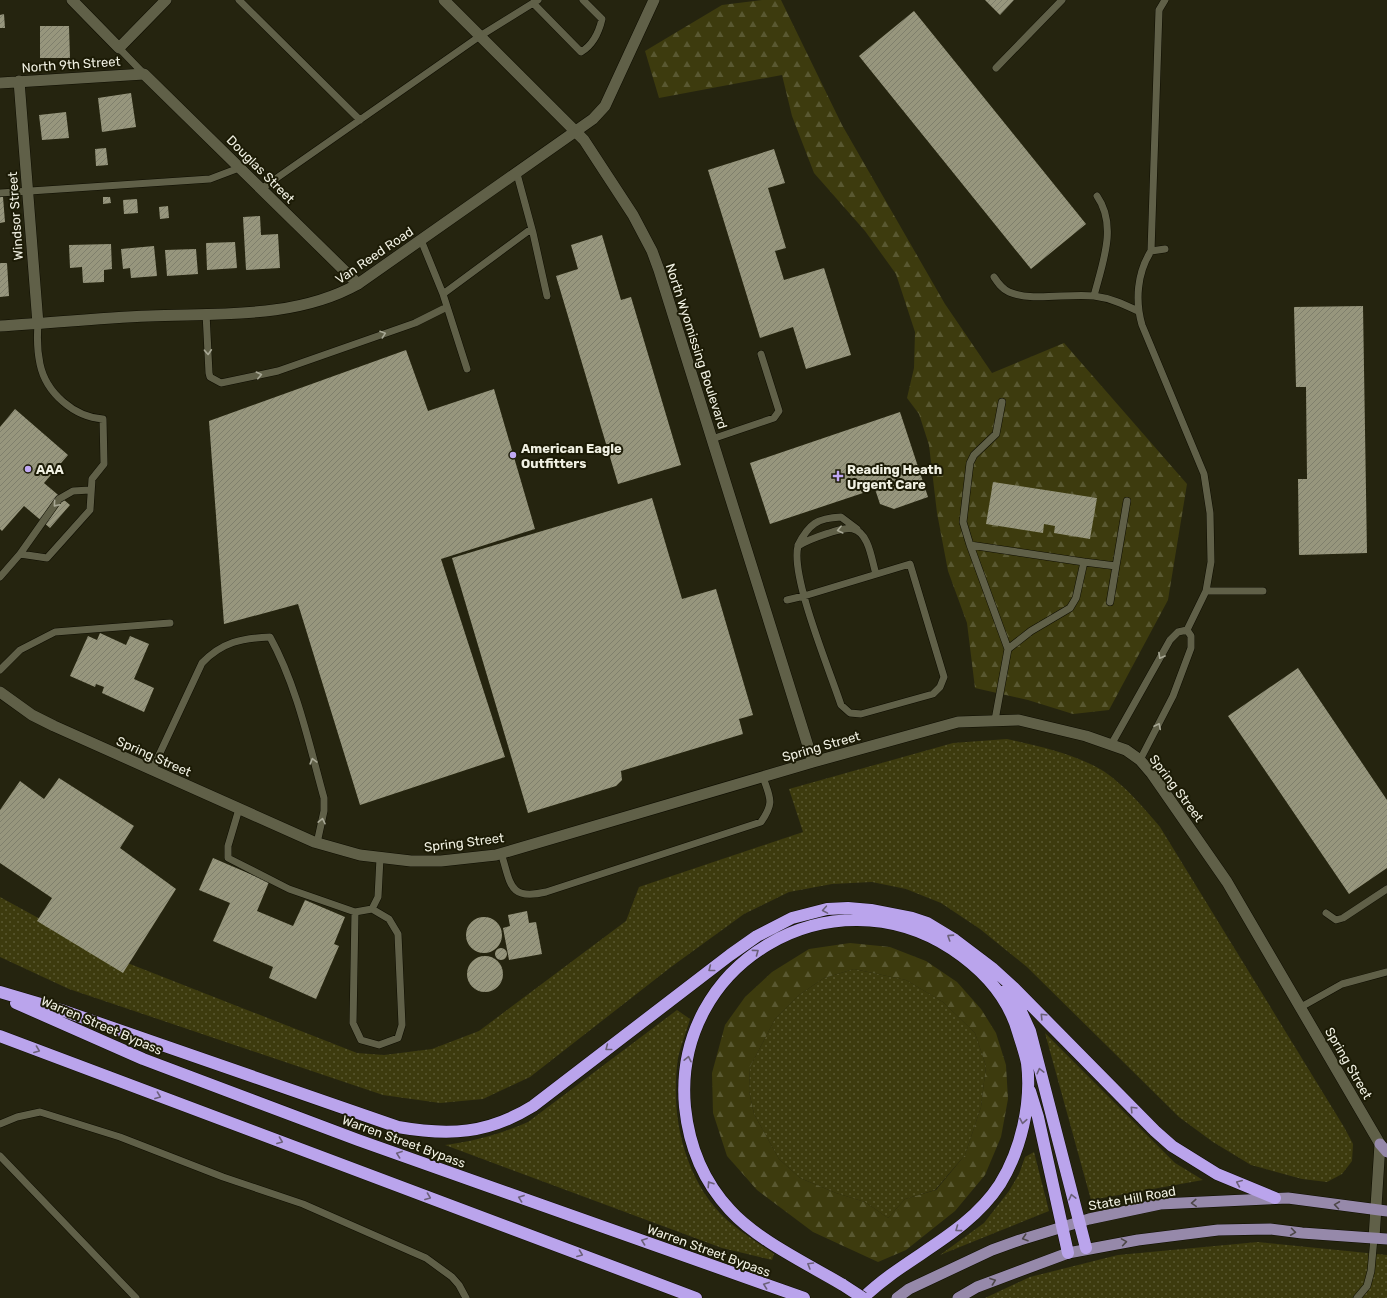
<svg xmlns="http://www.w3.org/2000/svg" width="1387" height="1298" viewBox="0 0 1387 1298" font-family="Rubik,sans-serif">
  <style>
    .grass { fill: url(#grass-dots) }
    .forest { fill: url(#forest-firs); fill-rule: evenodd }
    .building { fill: url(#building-hatch) }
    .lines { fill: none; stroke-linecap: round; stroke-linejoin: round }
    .service-casing { stroke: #0e0d00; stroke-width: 8 }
    .minor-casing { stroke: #0e0d00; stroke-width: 12 }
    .tertiary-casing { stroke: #0e0d00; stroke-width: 12 }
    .primary-casing { stroke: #0e0d00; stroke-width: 12 }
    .motorway-casing { stroke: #0e0d00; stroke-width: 13 }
    .service { stroke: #606048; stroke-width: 7 }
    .minor { stroke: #606048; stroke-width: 11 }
    .tertiary { stroke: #606048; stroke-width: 11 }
    .primary { stroke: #9689aa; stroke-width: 11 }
    .motorway { stroke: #baa4ec; stroke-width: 12 }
    .motorway-bridge-casing { stroke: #0e0d00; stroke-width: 13; stroke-linecap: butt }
    .motorway-bridge { stroke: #baa4ec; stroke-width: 12 }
    .oneway { stroke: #a8a895 }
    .oneway2 { stroke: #6b6079 }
    .oneway3 { stroke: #4d4748 }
    .poi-dot { fill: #c0a8f4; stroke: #1c1b06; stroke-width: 1.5 }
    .labels { text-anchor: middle; stroke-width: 4; stroke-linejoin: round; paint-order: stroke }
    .street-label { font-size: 13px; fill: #f0f0e2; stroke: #1c1b06 }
    .poi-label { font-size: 13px; font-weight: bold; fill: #f0f0e2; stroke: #1c1b06; text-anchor: start }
  </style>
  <defs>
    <pattern id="grass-dots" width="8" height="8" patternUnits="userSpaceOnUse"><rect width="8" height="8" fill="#3d3b0e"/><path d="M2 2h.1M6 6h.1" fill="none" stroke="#595831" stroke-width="1.8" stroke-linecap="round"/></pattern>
    <pattern id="forest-firs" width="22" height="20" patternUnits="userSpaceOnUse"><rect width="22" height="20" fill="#3d3b0e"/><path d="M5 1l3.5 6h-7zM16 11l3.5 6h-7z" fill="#595831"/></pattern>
    <pattern id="building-hatch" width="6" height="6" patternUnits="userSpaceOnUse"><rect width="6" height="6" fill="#97967d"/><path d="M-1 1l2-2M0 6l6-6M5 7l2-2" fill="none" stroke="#7f7f6c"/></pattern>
  </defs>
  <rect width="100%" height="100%" fill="#25240f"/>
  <path class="grass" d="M 1007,739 C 1039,746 1071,753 1100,769 C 1122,782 1144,808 1160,827 L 1344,1127 L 1353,1144 L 1352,1161 L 1342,1174 L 1327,1182 L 1302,1179 L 1251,1165 L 1213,1142 L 1179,1117 L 1027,967 L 980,929 L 941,903 L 906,889 L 872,882 L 832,884 L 789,892 L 744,914 L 671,967 L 530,1077 L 483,1099 L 440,1103 L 383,1095 L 69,989 L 0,957 L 0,897 L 102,953 L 357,1053 L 384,1055 L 432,1049 L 479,1031 L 626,921 L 639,887 L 803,832 L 789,789 L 953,743 Z
    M 854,969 L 906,980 L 943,1002 L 975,1033 L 986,1066 L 981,1107 L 965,1155 L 935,1190 L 905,1199 L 888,1218 L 865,1202 L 836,1193 L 800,1178 L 779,1159 L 754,1114 L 749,1091 L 750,1067 L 775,1019 L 799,995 L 824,978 Z
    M 677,1010 L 690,1019 C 686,1034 678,1051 677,1066 C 671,1121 686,1182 727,1220 C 742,1233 758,1243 774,1254 L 772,1260 L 722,1248 L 445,1145 C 476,1141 500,1134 528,1122 Z
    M 1045,1033 L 1175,1163 L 1203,1180 L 1091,1200 Z
    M 1034,1152 L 1049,1211 L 940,1255 L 984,1223 L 1009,1191 L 1019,1174 L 1025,1157 Z
    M 1258,1242 L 1387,1255 L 1387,1298 L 985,1298 L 1030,1277 L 1118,1255 Z"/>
  <path class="forest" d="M 762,0 L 781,0 L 842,125 L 945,304 L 992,373 L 1064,343 L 1187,484 L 1168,600 L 1109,710 L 1073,714 L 1028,700 L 975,688 L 967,623 L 948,571 L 937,513 L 929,445 L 919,414 L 907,398 L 914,368 L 915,332 L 896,274 L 865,231 L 814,173 L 792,116 L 782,75 L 659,98 L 645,51 L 722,5 Z
    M 850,943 L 890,947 L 926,961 L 957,982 L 981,1009 L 996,1033 L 1006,1065 L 1008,1099 L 1001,1137 L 985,1175 L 955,1211 L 906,1250 L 878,1262 L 813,1232 L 757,1190 L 727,1156 L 713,1113 L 712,1073 L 725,1025 L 745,997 L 772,972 L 809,949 ZM 854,969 L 906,980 L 943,1002 L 975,1033 L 986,1066 L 981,1107 L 965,1155 L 936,1190 L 905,1199 L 888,1218 L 865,1202 L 836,1193 L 800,1178 L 779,1159 L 754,1114 L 749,1091 L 750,1067 L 775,1019 L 799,995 L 824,978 Z"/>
  <path class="building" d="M 985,0 L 1014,0 L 1000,15 Z
    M 914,11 L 1086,224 L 1031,269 L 859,56 Z
    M 4,14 L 5,28 L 0,28 L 0,15 Z
    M 40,26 L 69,26 L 70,58 L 40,58 Z
    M 131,93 L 136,127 L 102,132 L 98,98 Z
    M 66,112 L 69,138 L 42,140 L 39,115 Z
    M 106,148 L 108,165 L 96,166 L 95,149 Z
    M 774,149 L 785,183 L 768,188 L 786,248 L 775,251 L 784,280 L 824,268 L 851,355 L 806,369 L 793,327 L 760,338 L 708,170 Z
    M 0,197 L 3,197 L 5,222 L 0,223 Z
    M 103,197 L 110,197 L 111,203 L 103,204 Z
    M 137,199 L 138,213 L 124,214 L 123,200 Z
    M 168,206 L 169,218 L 160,219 L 159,207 Z
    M 260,216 L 261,235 L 278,234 L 280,268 L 246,270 L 243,217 Z
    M 602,235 L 621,300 L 631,297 L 681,465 L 618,484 L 556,276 L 578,269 L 571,245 Z
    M 235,242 L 237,268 L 207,270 L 206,243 Z
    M 111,244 L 112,269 L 104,270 L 104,282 L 83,283 L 82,267 L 70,268 L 69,245 Z
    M 154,246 L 157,276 L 131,278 L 130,268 L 123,269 L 121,249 Z
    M 196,249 L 198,274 L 167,276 L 165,250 Z
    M 0,263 L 7,263 L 9,296 L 0,297 Z
    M 1363,306 L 1367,553 L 1299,555 L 1298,479 L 1307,479 L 1306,387 L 1296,387 L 1294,307 Z
    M 406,350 L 428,411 L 494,389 L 535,529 L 441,559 L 505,757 L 360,805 L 298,604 L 224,624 L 209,421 Z
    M 15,409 L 68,455 L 44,483 L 70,505 L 50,528 L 24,506 L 2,531 L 0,529 L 0,427 Z
    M 900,412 L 928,497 L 894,509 L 880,504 L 875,489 L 770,524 L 750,463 Z
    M 993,482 L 1097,498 L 1090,539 L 1054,533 L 1055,526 L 1044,524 L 1043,533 L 986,524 Z
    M 652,498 L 682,599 L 716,589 L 753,715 L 739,719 L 743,734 L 621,771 L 622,780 L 616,786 L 528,813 L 452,558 Z
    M 100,633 L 126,645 L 130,636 L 149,644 L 134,679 L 154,688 L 144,712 L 102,693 L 104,687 L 96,684 L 95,687 L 70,676 L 88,636 L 97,640 Z
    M 1298,668 L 1387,800 L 1387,868 L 1349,894 L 1228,716 Z
    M 59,778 L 134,826 L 120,848 L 176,889 L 123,973 L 37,921 L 52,898 L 0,863 L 0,810 L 20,781 L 44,799 Z
    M 213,858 L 269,882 L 257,911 L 293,926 L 305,900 L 345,917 L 334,944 L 339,946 L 316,999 L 269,978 L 273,967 L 213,941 L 230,903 L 199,890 Z
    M 527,911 L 529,923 L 536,922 L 542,954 L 509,960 L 503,928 L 510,926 L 508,915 Z
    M466 935a18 18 0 1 1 36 0a18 18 0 1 1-36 0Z
    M495 954a6 6 0 1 1 12 0a6 6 0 1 1-12 0Z
    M467 974a18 18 0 1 1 36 0a18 18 0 1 1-36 0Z"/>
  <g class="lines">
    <g class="service-casing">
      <path id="service" d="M 239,0 L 360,120
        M 534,4 L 581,52 C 593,45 599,32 602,19 L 583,0
        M 119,48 L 144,74
        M 996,68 L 1062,0
        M 517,174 L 533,233 L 547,296
        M 261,189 L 480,36 L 538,0
        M 0,193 L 210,179 L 239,168
        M 421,240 L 443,294
        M 1151,251 L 1159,10 L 1165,0
        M 994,277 C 998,283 1002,289 1009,292 C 1032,302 1068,293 1094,296 C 1110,298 1123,304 1138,311
        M 1094,296 C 1102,264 1118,226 1097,196
        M 206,313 L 209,373 L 210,377 L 221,383 L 278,371 L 415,323 L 447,307
        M 467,369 L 443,294 L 531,229
        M 712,439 L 774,418 L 779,411 L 761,354
        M 798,545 C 809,524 817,518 841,517 L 857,529
        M 970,545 L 963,522 L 970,463 L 974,455 L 996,434 L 1002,402
        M 20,554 L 59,499 L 73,491 L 90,490
        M 1084,562 L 1116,566 L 1127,501
        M 0,577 L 20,554 L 47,558 L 90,510 L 92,479 L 104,464 L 103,419 C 74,417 46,393 40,364 C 37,350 37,337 38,324
        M 1206,591 L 1263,591
        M 787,600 L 804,596 L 910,564 L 944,677 L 940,687 L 933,694 L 861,714 L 850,713 L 841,705 C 830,671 790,576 798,546 C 809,539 820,536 832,532 C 839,530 847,527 853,529 C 869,532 872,562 876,574
        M 1110,602 L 1116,566
        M 0,670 L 20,650 L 55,632 L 170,623
        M 995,720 L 1008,649 L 1031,631 L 1070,608 L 1076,598 L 1084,562 L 970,545 L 1008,649
        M 1111,745 L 1170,640 L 1178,632 L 1187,630 L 1206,591 L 1211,562 L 1210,513 L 1204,474 L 1142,325 C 1135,301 1137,273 1151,251 L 1165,249
        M 1140,760 L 1173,696 L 1191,648 L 1191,636 L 1187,630
        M 152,770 L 202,663 C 222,642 242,638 270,637 C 297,686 309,744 324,798 L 324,811 L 317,843
        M 239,809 L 228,846 L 228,858 L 289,889 L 355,912 L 372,909 L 378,897 L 380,858
        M 501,853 C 511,883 508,901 546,892 L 761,822 C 775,802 770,798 763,777
        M 355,912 L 353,1023 L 361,1040 L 379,1045 L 398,1038 L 402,1025 L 398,934 L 389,919 L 372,909
        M 1326,913 L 1336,920 L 1343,918 L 1387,889
        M 1301,1007 L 1342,984 L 1387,972
        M 0,1124 L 17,1117 L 40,1112 L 120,1137 L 223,1177 L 303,1204 L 426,1258 L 452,1277 L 459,1285 L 466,1298
        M 0,1156 L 136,1298
        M 1357,1298 L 1367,1286 L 1371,1271 L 1374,1238"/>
    </g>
    <g class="minor-casing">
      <path id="minor" d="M 72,0 L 119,48 L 166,0
        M 19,81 L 38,324
        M 0,83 L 144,74 L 358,284"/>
    </g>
    <g class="tertiary-casing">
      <path id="tertiary" d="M 444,0 L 584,140 L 633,215 L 652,251 L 659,270 L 813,762
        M 0,326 C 50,323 99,318 149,316 C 218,313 296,319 358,284 L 593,119 L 605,106 L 654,0
        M 0,692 L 32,715 L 54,726 L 314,842 L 360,855 L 411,861 L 441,861 L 496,855 L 813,762 L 958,722 L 1019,720 L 1086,736 L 1126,750 L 1140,760 L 1152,774 L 1227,882 L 1380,1144 L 1374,1238"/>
    </g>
    <g class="primary-casing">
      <path id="primary" d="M 1380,1144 L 1387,1152
        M 897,1298 L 909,1289 L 992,1250 L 1020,1240 L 1089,1219 L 1160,1204 L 1288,1198 L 1387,1211
        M 958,1298 L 977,1287 L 1068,1253 L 1138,1240 L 1218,1230 L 1270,1229 L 1302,1233 L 1387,1239"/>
    </g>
    <g class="motorway-casing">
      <path id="motorway" d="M 1007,988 L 1018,1005 L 1030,1031 L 1086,1248
        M 0,992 L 61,1010 L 398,1127 C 449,1136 488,1134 533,1106 L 730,955 L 757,936 L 792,918 L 827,909 L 848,908 L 871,910 L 912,918 L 927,923 L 955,940 L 992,968 L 1014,988 L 1155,1131 L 1172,1146 L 1217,1174 L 1275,1198
        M 16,1003 L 143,1059 L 358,1140 L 804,1298
        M 0,1036 L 696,1298
        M 1030,1091 L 1038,1117 L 1068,1253
        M 843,1285 C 808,1264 757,1240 730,1210 C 703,1181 689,1146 685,1107 C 672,963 831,870 952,949 C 982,969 1008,997 1018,1032 C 1021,1042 1025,1053 1027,1063 C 1032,1103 1021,1150 1000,1184 C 966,1236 906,1256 863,1298"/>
    </g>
    <use href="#service" class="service"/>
    <use href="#minor" class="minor"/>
    <use href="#tertiary" class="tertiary"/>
    <use href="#primary" class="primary"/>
    <use href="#motorway" class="motorway"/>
    <g class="motorway-bridge-casing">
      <path id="motorway-bridge" d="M 843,1285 L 863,1298"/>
    </g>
    <use href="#motorway-bridge" class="motorway-bridge"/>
  </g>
  <defs><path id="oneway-chevron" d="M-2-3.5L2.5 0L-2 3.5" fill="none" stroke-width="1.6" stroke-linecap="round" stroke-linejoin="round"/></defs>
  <g class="oneway">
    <use href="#oneway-chevron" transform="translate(383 334) rotate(-19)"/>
    <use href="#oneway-chevron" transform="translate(208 352) rotate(87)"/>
    <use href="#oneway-chevron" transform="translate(259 375) rotate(-13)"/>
    <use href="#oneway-chevron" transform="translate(56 504) rotate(131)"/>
    <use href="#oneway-chevron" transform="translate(840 530) rotate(166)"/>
    <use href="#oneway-chevron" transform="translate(1161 656) rotate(119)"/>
    <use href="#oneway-chevron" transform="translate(1158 726) rotate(-63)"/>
    <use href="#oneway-chevron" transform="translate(313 761) rotate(-105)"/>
    <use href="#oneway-chevron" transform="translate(322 821) rotate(-78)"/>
  </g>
  <g class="oneway2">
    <use href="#oneway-chevron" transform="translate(825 910) rotate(170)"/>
    <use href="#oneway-chevron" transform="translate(950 937) rotate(-147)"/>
    <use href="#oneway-chevron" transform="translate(756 952) rotate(-36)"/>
    <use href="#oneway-chevron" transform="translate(711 969) rotate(142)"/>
    <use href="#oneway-chevron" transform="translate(1043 1016) rotate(-134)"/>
    <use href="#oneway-chevron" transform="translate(608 1048) rotate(142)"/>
    <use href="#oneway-chevron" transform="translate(37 1050) rotate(21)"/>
    <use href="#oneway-chevron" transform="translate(688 1059) rotate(-78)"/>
    <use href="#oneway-chevron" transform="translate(1040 1071) rotate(-104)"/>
    <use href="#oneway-chevron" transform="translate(158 1096) rotate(21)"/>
    <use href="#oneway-chevron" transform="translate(1133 1109) rotate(-134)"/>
    <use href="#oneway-chevron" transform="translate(1023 1121) rotate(100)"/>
    <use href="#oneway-chevron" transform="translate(280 1141) rotate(21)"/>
    <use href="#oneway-chevron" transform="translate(399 1154) rotate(-160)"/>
    <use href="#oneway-chevron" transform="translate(1239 1183) rotate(-157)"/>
    <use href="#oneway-chevron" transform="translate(710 1184) rotate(-123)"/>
    <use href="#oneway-chevron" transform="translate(428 1197) rotate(21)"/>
    <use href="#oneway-chevron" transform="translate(1072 1197) rotate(-104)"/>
    <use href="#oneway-chevron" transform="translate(521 1198) rotate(-160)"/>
    <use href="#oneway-chevron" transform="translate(958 1229) rotate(144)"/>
    <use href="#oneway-chevron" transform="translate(644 1241) rotate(-160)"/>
    <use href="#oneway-chevron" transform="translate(580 1254) rotate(21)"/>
    <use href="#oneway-chevron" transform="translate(810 1265) rotate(-149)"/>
    <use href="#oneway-chevron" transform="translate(766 1285) rotate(-160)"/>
  </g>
  <g class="oneway3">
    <use href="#oneway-chevron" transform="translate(1194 1203) rotate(177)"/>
    <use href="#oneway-chevron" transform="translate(1337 1205) rotate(-172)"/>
    <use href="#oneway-chevron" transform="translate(1293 1232) rotate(8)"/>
    <use href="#oneway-chevron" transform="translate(1025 1238) rotate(162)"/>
    <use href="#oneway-chevron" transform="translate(1124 1242) rotate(-9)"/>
    <use href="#oneway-chevron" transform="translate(993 1281) rotate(-20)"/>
  </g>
  <g class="poi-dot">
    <circle cx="513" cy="455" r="4"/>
    <circle cx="28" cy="469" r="4"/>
    <path d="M836 470h4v4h4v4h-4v4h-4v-4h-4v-4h4z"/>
  </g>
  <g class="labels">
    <g class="street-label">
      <text transform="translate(71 64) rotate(-4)" y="5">North 9th Street</text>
      <text transform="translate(261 169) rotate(45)" y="5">Douglas Street</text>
      <text transform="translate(15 216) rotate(-94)" y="5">Windsor Street</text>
      <text transform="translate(374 255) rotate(-34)" y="5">Van Reed Road</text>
      <text transform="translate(697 346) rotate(72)" y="5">North Wyomissing Boulevard</text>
      <text transform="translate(821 746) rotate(-16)" y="5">Spring Street</text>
      <text transform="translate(154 756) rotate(24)" y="5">Spring Street</text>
      <text transform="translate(1177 788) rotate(53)" y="5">Spring Street</text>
      <text transform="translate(464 842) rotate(-7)" y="5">Spring Street</text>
      <text transform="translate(102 1025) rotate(23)" y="5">Warren Street Bypass</text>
      <text transform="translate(1349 1063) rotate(60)" y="5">Spring Street</text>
      <text transform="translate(404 1141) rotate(20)" y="5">Warren Street Bypass</text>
      <text transform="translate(1132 1198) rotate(-10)" y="5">State Hill Road</text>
      <text transform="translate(709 1250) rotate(20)" y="5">Warren Street Bypass</text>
    </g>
    <g class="poi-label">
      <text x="521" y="453">American Eagle<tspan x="521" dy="15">Outfitters</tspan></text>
      <text x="36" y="474">AAA</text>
      <text x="847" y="474">Reading Heath<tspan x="847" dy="15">Urgent Care</tspan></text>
    </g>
  </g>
</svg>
